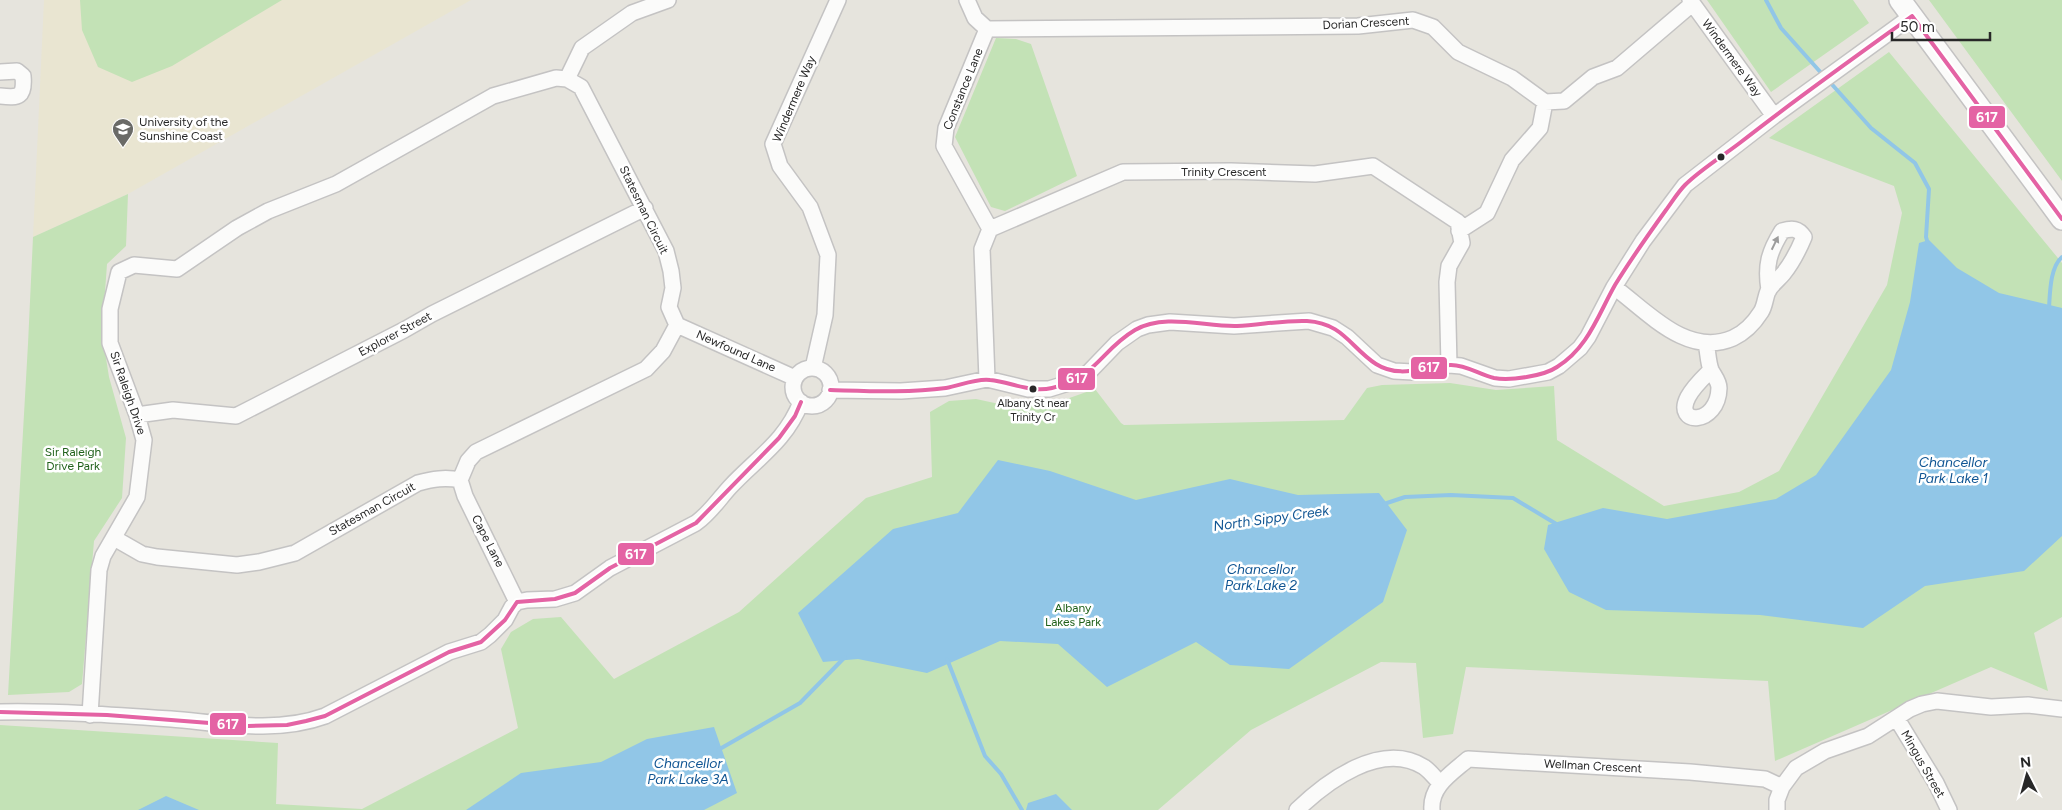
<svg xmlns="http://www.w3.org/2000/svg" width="2062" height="810" viewBox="0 0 2062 810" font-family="Figtree,sans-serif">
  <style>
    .education { fill: #e9e5d1 }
    .green { fill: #c3e2b6 }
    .water { fill: #91c6e7 }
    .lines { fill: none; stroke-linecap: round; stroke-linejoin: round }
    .stream { stroke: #91c6e7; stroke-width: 4 }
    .minor-casing { stroke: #c4c3c3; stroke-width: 18 }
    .secondary-casing { stroke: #c4c3c3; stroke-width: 24 }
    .minor { stroke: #fbfbfa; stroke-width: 15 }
    .secondary { stroke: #fbfbfa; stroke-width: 21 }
    .bus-1-casing { stroke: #fff; stroke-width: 8 }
    .bus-1 { stroke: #e463a4; stroke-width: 4 }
    .oneway { fill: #9c9c9c }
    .bus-dot { fill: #282828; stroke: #fff; stroke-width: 2 }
    .labels { text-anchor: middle; stroke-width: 5; stroke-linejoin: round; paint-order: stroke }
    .bus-label { font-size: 11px; fill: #282828; stroke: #fff }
    .street-label { font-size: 12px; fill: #282828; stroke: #fff }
    .poi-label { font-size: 12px; fill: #282828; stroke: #fff; text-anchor: start }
    .park-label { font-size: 12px; fill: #20611b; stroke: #fff }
    .water-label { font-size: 14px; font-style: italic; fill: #105593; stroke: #fff }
    .line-badge { stroke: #fff; stroke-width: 2 }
    .badge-label { font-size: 14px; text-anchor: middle; font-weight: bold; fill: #fff }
  </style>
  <rect width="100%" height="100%" fill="#e6e4dd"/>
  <path class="education" d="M 44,0 L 471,0 L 128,194 L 33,237 Z"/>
  <path class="green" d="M 80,0 L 282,0 L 172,66 L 132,82 L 98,67 L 82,30 Z
    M 1707,0 L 1853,0 L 1869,23 L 1771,92 Z
    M 1929,0 L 2062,0 L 2062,181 Z
    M 996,38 L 1016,39 L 1031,44 L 1077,176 L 1005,211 L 991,207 L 955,137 Z
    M 1889,52 L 2062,263 L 2062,617 L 2034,633 L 2048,691 L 1991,667 L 1775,761 L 1768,681 L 1466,667 L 1453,734 L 1423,738 L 1416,663 L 1381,662 L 1251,730 L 1158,810 L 0,810 L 0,725 L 278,743 L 276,804 L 362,809 L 518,728 L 501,649 L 511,632 L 533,619 L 561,617 L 614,679 L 739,612 L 866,498 L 932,477 L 930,412 L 949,401 L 976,399 L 1013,407 L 1058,402 L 1095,389 L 1121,423 L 1124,425 L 1344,420 L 1367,388 L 1382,385 L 1450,383 L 1496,390 L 1554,386 L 1557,440 L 1664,506 L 1739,492 L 1779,471 L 1887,285 L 1902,213 L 1894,186 L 1769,138 Z
    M 128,194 L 126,246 L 107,264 L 102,333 L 109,377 L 126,438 L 122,498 L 94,541 L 82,684 L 69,692 L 8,695 L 28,344 L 33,237 Z"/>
  <path class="water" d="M 1929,240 L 1957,268 L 1999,293 L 2062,308 L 2062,536 L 2024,571 L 1925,586 L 1863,628 L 1760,615 L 1606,610 L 1569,592 L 1544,549 L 1548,525 L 1603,508 L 1667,519 L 1776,499 L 1816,475 L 1891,370 L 1910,302 L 1919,243 Z
    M 998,460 L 1050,471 L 1136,500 L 1230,479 L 1298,495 L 1379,493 L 1407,530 L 1383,602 L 1289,669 L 1230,665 L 1196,642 L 1107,687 L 1058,644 L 1000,641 L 927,673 L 858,659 L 823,662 L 798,613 L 893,529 L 958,513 Z
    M 714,727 L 737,793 L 704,810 L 466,810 L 521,773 L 601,762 L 647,739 Z
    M 1056,794 L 1072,810 L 1026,810 L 1028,803 Z
    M 166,796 L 199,810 L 138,810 Z"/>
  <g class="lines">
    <path class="stream" d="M 1766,0 L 1781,28 L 1823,75
      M 1828,80 L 1871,128 L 1915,163 L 1929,189 L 1926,237 L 1928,244
      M 2049,308 C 2050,293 2050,267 2062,257
      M 1384,504 L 1405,497 L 1451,495 L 1513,498 L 1558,525
      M 947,659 L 985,756 L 1001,774 L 1022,810
      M 718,750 L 800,703 L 845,657"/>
    <g class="minor-casing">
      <path id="minor" d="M 967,0 L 975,18 L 987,29 L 1358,26 L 1413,20 L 1433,27 L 1458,52 L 1512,78 L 1545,102 L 1564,101 L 1593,77 L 1617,68 L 1692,4
        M 1690,0 L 1774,116
        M 987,29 L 946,128 L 944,146 L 990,229
        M 0,72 L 17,71 L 23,76 C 25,97 19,98 0,96
        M 567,79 L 582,48 L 632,13 L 668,0
        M 1459,231 L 1487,213 L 1512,160 L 1540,128 L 1545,102
        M 1614,287 C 1647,311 1687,358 1733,338 C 1744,333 1754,323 1761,312 C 1765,306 1765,298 1768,291 C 1772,284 1779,279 1783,274 C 1792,263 1799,249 1804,237 C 1798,228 1792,228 1782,231 C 1769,252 1765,265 1769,290
        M 677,325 L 795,378
        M 1706,343 C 1708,352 1708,362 1711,370 C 1714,376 1719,381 1719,388 C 1718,426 1673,426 1688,397 C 1694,386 1703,378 1711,370
        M 813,368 L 825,315 L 828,255 L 810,207 L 780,166 L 773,144 L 838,0
        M793 387a19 19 0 1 1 38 0a19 19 0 1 1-38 0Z
        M 987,379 L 982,249 L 990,229 L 1123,172 L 1231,171 L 1315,174 L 1373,166 L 1458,222 L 1462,243 L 1449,266 L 1447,282 L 1449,365
        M 830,390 L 901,391 L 945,388 L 987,379 L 1028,389 L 1049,389 L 1075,381 L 1089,372 L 1117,343 L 1137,329 L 1148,325 L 1170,322 L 1234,326 L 1309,321 L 1333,328 L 1347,337 L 1377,365 L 1394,371 L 1413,372 L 1449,365 L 1461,366 L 1495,378 L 1509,379 L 1548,372 L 1559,366 L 1580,348 L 1588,337 L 1614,287 L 1643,241 L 1685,185 L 1774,116 L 1912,16
        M 137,415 L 173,410 L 236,416 L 404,330 L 432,314 L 645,208
        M 460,480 L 465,496 L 517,602
        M 0,712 C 57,711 114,715 171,719 C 221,723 276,734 325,716 L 449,652 L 481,642 L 490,635 L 505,620 L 512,607 L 517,602 L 527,600 L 555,599 L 575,593 L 610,568 L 696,523 C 710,513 719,499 730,487 C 757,458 786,441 801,402
        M 90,715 L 99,570 L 103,556 L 137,497 L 144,440 L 137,415 L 110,343 L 110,309 L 119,272 L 134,265 L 177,269 L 237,228 L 268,211 L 336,184 L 493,96 L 556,78 L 567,79 L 581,87 L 666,251 L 671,271 L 673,288 L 669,307 L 677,325 L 663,351 L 646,369 L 476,452 L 468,461 L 460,480 C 445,477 433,479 418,483 L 295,553 L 259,562 L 237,565 L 157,557 L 142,554 L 114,538
        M 1897,719 L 1936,783 L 1949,810
        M 1297,810 C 1326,782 1381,740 1424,767 C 1430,771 1435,778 1440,783
        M 1432,810 C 1430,786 1452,773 1468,759 L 1690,772 L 1765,779 L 1782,787
        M 1777,810 L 1777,800 L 1782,787 L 1796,768 L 1825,751 L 1868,736 L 1910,709 L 1922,704 L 1937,701 L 1991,707 L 2028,705 L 2062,709"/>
    </g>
    <g class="secondary-casing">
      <path id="secondary" d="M 1900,0 L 2062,219"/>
    </g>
    <use href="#minor" class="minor"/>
    <use href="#secondary" class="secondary"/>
    <g class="bus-1-casing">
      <path id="bus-1" d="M 1912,16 L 2062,219
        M 830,390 C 868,391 908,393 946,388 C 959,386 976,378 990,380 C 1011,382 1030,393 1052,388 C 1096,378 1101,350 1135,330 C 1165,313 1205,327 1237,326 C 1260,325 1284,320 1307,321 C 1343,323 1351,348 1376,364 C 1401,380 1426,365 1451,365 C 1467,365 1480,375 1494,378 C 1510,381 1544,376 1557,367 C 1588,348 1598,315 1615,285 C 1631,259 1648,235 1666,210 C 1672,202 1678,192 1685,185 C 1701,169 1723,156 1741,142 C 1797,98 1855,57 1912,16
        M 0,712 L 107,715 L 248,726 L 287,725 L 306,721 L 325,716 L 449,652 L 481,642 L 505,620 L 517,602 L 555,599 L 575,593 L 610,568 L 696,523 L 779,438 L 795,416 L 801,402"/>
    </g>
    <use href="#bus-1" class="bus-1"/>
  </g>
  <defs><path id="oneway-solid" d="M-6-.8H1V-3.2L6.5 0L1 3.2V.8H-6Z" transform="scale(1.25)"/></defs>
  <use class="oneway" href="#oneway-solid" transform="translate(1775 243) rotate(-64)"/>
  <defs>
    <g id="university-pin" transform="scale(1.125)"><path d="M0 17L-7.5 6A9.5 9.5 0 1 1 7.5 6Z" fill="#6a6a67" stroke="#fff"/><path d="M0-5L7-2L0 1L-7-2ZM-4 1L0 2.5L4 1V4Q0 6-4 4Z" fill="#fff"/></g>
  </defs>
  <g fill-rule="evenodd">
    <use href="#university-pin" x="123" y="129"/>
  </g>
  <g class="bus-dot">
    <circle cx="1721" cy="157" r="4.5"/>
    <circle cx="1033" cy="389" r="4.5"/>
  </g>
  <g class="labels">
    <g class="bus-label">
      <text x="1033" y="407">Albany St near<tspan x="1033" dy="14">Trinity Cr</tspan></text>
    </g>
    <g class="street-label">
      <text transform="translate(1366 23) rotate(-3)" y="4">Dorian Crescent</text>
      <text transform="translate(1732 58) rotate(54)" y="4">Windermere Way</text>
      <text transform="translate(963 89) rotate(-68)" y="4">Constance Lane</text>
      <text transform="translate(794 99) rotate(-67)" y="4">Windermere Way</text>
      <text x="1224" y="176">Trinity Crescent</text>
      <text transform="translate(644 210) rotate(64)" y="4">Statesman Circuit</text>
      <text transform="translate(395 334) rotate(-28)" y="4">Explorer Street</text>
      <text transform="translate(736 351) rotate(24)" y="4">Newfound Lane</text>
      <text transform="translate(128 393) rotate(71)" y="4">Sir Raleigh Drive</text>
      <text transform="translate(372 509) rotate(-29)" y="4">Statesman Circuit</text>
      <text transform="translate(488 541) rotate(63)" y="4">Cape Lane</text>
      <text transform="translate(1923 764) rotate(60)" y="4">Mingus Street</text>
      <text transform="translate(1593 766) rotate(3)" y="4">Wellman Crescent</text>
    </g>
    <g class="poi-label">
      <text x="139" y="126">University of the<tspan x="139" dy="14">Sunshine Coast</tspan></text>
    </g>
    <g class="park-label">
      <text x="73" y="456">Sir Raleigh<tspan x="73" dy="14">Drive Park</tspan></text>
      <text x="1073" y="612">Albany<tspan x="1073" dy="14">Lakes Park</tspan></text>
    </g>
    <g class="water-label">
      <text x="1953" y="467">Chancellor<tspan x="1953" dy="16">Park Lake 1</tspan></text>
      <text transform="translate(1271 518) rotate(-8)" y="5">North Sippy Creek</text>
      <text x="1261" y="574">Chancellor<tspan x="1261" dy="16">Park Lake 2</tspan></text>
      <text x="688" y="768">Chancellor<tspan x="688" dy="16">Park Lake 3A</tspan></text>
    </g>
  </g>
  <g class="line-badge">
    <rect x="1968" y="105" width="38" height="24" rx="5" fill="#e463a4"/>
    <rect x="1410" y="356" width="38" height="24" rx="5" fill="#e463a4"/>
    <rect x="1057" y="367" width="39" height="24" rx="5" fill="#e463a4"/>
    <rect x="617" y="542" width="38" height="24" rx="5" fill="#e463a4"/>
    <rect x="209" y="712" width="38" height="24" rx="5" fill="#e463a4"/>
  </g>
  <g class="badge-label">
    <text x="1987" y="122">617</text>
    <text x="1429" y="372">617</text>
    <text x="1077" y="383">617</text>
    <text x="636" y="559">617</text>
    <text x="228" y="729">617</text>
  </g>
  <g transform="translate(2027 775) rotate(354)" stroke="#ffffff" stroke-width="4" paint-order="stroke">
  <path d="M0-4L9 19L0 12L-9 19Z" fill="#282828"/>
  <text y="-8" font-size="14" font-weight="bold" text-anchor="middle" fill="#282828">N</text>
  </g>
  <path d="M1892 32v8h98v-8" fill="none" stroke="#282828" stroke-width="2.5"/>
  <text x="1900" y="32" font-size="15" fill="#282828" stroke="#ffffff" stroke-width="4" paint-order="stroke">50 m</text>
</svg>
